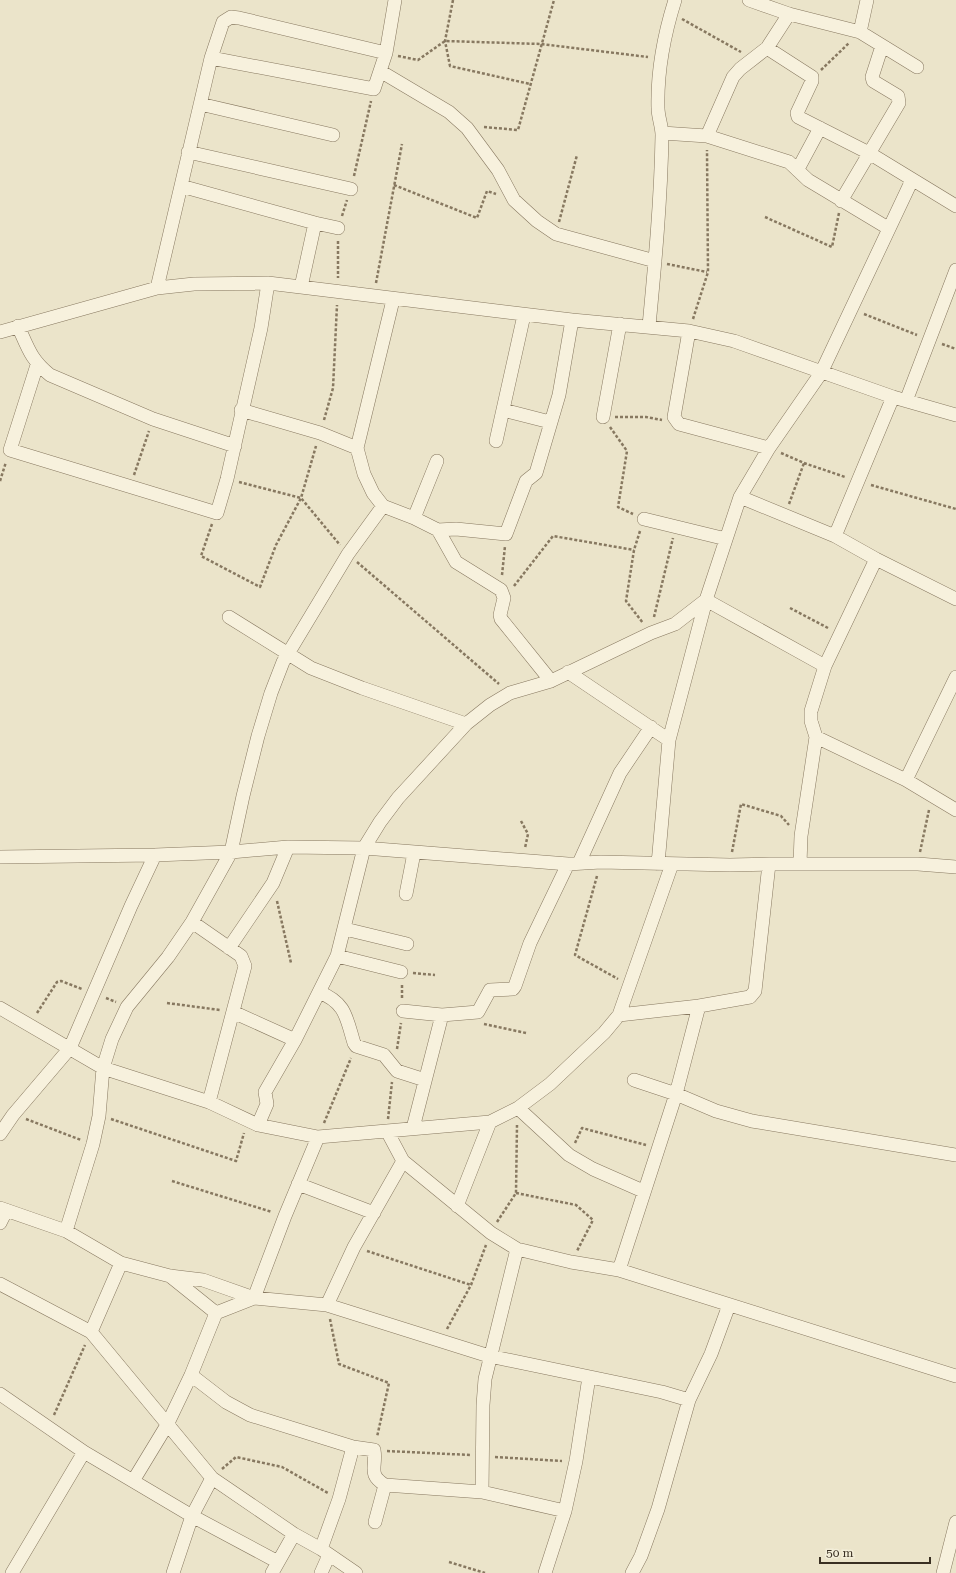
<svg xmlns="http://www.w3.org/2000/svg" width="956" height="1573" viewBox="0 0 956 1573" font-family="'Roboto Serif',serif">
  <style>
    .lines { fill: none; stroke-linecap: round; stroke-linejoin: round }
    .minor-casing { stroke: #877860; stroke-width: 14 }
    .path { stroke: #877860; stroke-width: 2.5; stroke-dasharray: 3 2; stroke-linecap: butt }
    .minor { stroke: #f7f1dd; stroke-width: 13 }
  </style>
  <rect width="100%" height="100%" fill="#ebe4ca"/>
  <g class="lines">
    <g class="minor-casing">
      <path id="minor" d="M 749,0 L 789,14 L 860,32 L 917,67
        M 860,32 L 867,0
        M 767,48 L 812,77 L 812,81 L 797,113 L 798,117 L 869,153 L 956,206
        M 211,58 L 374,89 L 386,53 L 395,0
        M 380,71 L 449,112 L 467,128 L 498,170 L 514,200 L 537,221 L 556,234 L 655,261
        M 200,104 L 333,135
        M 662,133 L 707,136 L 789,162 L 808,180 L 888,228
        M 707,136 L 733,77 L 740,69 L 767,48 L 789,14
        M 188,152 L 351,189
        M 798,169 L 820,128
        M 181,186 L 315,223 L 338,228
        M 841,201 L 899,103 L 898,96 L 873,81 L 872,77 L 882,46
        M 301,287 L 315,223
        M 157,288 L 211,58 L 223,22 L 231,17 L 239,18 L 386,53
        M 393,300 L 357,448 L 364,474 L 373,493 L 383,506 L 414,518 L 438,530 L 456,529 L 506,534 L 526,481 L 536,473 L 559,395 L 572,320
        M 18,326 C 28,348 31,360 50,375 L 153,419 L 235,446
        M 649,326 C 655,263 661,199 662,135 C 662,126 658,117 658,108 C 657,71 664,35 675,0
        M 689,331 L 674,417 L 679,424 L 769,448
        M 0,332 L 157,288 L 194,284 L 268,283 L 572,320 L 689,331 L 734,341 L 893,397 L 956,415
        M 37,365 L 10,450 L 217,513 L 227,479 L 261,328 L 268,283
        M 906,401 L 956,270
        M 241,410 L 320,433 L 357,448
        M 503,410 L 550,422
        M 603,417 L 620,324
        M 496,441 L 524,315
        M 740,497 L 835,536 L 876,559 L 956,599
        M 414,518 L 437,461
        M 644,519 L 726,539
        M 438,530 L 456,562 L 501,590 L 504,598 L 500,615 L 501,619 L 551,681
        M 835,536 L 893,397
        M 706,600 L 825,666
        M 229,617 L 311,668 L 362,688 L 466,724
        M 568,672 L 669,740
        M 816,737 L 906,780 L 956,810
        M 906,780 L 956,677
        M 0,857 L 155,855 L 231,852 L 288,847 L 364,848 L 568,864 L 601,862 L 730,865 L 769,864 L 918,864 L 956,867
        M 579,863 L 620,773 L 651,727
        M 658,864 L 669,740 L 706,600 L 740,497 L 769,448 L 821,373 L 912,180
        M 800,864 L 801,836 L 816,737 L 811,721 L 811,711 L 825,666 L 876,559
        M 406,894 L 414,853
        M 192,922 L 241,956 L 245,966 L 209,1102
        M 345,929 L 407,944
        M 229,948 L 273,883 L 288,847
        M 337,956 L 401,972
        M 319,992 C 346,1003 346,1017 354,1043 L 356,1046 L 384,1055 L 397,1071 L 425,1080
        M 0,1008 L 103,1068 L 209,1102 L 258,1125 L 318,1137 L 490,1122 L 518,1108 L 550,1084 L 604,1033 L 619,1015 L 672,864
        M 403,1011 L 442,1015 L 478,1012 L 490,990 L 513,989 L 515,986 L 530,943 L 568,864
        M 233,1012 L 295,1040
        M 619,1015 L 699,1006 L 750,997 L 755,991 L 769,864
        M 634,1080 L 676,1094 L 716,1111 L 752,1121 L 956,1155
        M 518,1108 L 569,1155 L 593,1169 L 643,1191
        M 258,1125 L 267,1104 L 265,1092 L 295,1040 L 337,956 L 364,848 L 380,822 L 398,798 L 466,724 L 490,705 L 510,693 L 551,681 L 651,633 L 675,624 L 706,600
        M 413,1128 L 442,1015
        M 387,1131 L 403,1161 L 491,1233 L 517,1249 L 571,1262 L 619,1270 L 956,1376
        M 0,1134 L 13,1115 L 70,1048 L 131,906 L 155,855
        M 298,1184 L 374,1213
        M 457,1206 L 490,1122
        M 0,1208 L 66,1231 L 121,1263 L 170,1276 L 203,1280 L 254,1298 L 327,1305 L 489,1356 L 662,1392 L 689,1400
        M 0,1223 L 6,1211
        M 66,1231 L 93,1144 L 99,1116 L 103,1068 L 112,1039 L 127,1007 L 168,957 L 192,922 L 231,852 L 243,796 L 258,736 L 271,693 L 283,662 L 348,554 L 383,506
        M 619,1270 L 676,1094 L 699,1006
        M 170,1276 L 216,1313
        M 0,1284 L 91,1332 L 212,1478 L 294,1534 L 321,1549 L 356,1573
        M 327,1305 L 354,1247 L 403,1161
        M 91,1332 L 121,1263
        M 191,1375 L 226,1402 L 250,1415 L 353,1447 L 374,1450 C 377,1467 367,1474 385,1485 L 482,1492 L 565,1511
        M 0,1394 L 84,1452 L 192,1516 L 278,1562
        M 133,1481 L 167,1425 L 191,1375 L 216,1313 L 254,1298 L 285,1216 L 318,1137
        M 482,1492 L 483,1405 L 485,1379 L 517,1249
        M 375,1522 L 385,1485
        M 321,1549 L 339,1499 L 353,1447
        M 12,1573 L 84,1452
        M 173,1573 L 192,1516 L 212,1478
        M 272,1573 L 294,1534
        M 321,1573 L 329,1555
        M 545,1573 L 565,1511 L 576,1461 L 589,1377
        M 632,1573 L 641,1556 L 658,1509 L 689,1400 L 711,1354 L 729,1305
        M 943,1573 L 956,1522"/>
    </g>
    <path class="path" d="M 453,0 L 445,41 L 450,66 L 530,84
      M 682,19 L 741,52
      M 398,56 L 418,60 L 445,41 L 541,44 L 648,57
      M 821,70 L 849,43
      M 484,127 L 518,130 L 554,0
      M 354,176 L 371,101
      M 394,185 L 477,218 L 487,191 L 496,194
      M 342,216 L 347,200
      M 765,217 L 832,247 L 839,213
      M 559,222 L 577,155
      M 338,241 L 338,278
      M 667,264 L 707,272
      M 376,283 L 402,144
      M 864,314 L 917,335
      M 693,319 L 708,272 L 707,150
      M 942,344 L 956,349
      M 615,417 L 646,417 L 662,420
      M 324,420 L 333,388 L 337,305
      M 610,427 L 627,451 L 618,507 L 633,514
      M 781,453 L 804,463 L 845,477
      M 134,475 L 149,431
      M 0,481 L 6,462
      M 239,482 L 301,498 L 340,545
      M 871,485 L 956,509
      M 789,504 L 804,463
      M 212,524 L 201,556 L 260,587 L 276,545 L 301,498 L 316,446
      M 640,531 L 634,550 L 626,601 L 643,623
      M 357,562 L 499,684
      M 502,575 L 505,546
      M 514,586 L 553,536 L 634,550
      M 790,608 L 828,628
      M 654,617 L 673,538
      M 521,821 L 528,834 L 525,848
      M 732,852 L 741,804 L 781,816 L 789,825
      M 920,852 L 929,810
      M 597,876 L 575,955 L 618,979
      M 277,901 L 291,963
      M 413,973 L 435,975
      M 402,985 L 402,998
      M 106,998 L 116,1002
      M 167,1003 L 220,1010
      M 37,1013 L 57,982 L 61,981 L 82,989
      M 484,1024 L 526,1033
      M 397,1049 L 401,1023
      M 26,1119 L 81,1140
      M 111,1119 L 236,1161 L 244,1133
      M 388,1119 L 392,1082
      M 324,1123 L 351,1058
      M 575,1143 L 582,1128 L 646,1145
      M 172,1181 L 272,1212
      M 516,1193 L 576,1205 L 593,1220 L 577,1251
      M 497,1222 L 516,1193 L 517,1125
      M 367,1251 L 471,1285
      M 330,1319 L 339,1364 L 389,1383 L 377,1437
      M 447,1329 L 471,1285 L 486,1245
      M 54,1415 L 85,1345
      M 387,1451 L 470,1455
      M 495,1457 L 562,1461
      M 222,1469 L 236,1457 L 282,1467 L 328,1493
      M 449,1562 L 485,1573"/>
    <use href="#minor" class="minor"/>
  </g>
  <path d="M820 1557v6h110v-6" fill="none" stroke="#392f22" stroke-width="2"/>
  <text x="826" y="1557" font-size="12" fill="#392f22" stroke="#f3eed9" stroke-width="3" paint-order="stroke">50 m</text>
</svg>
